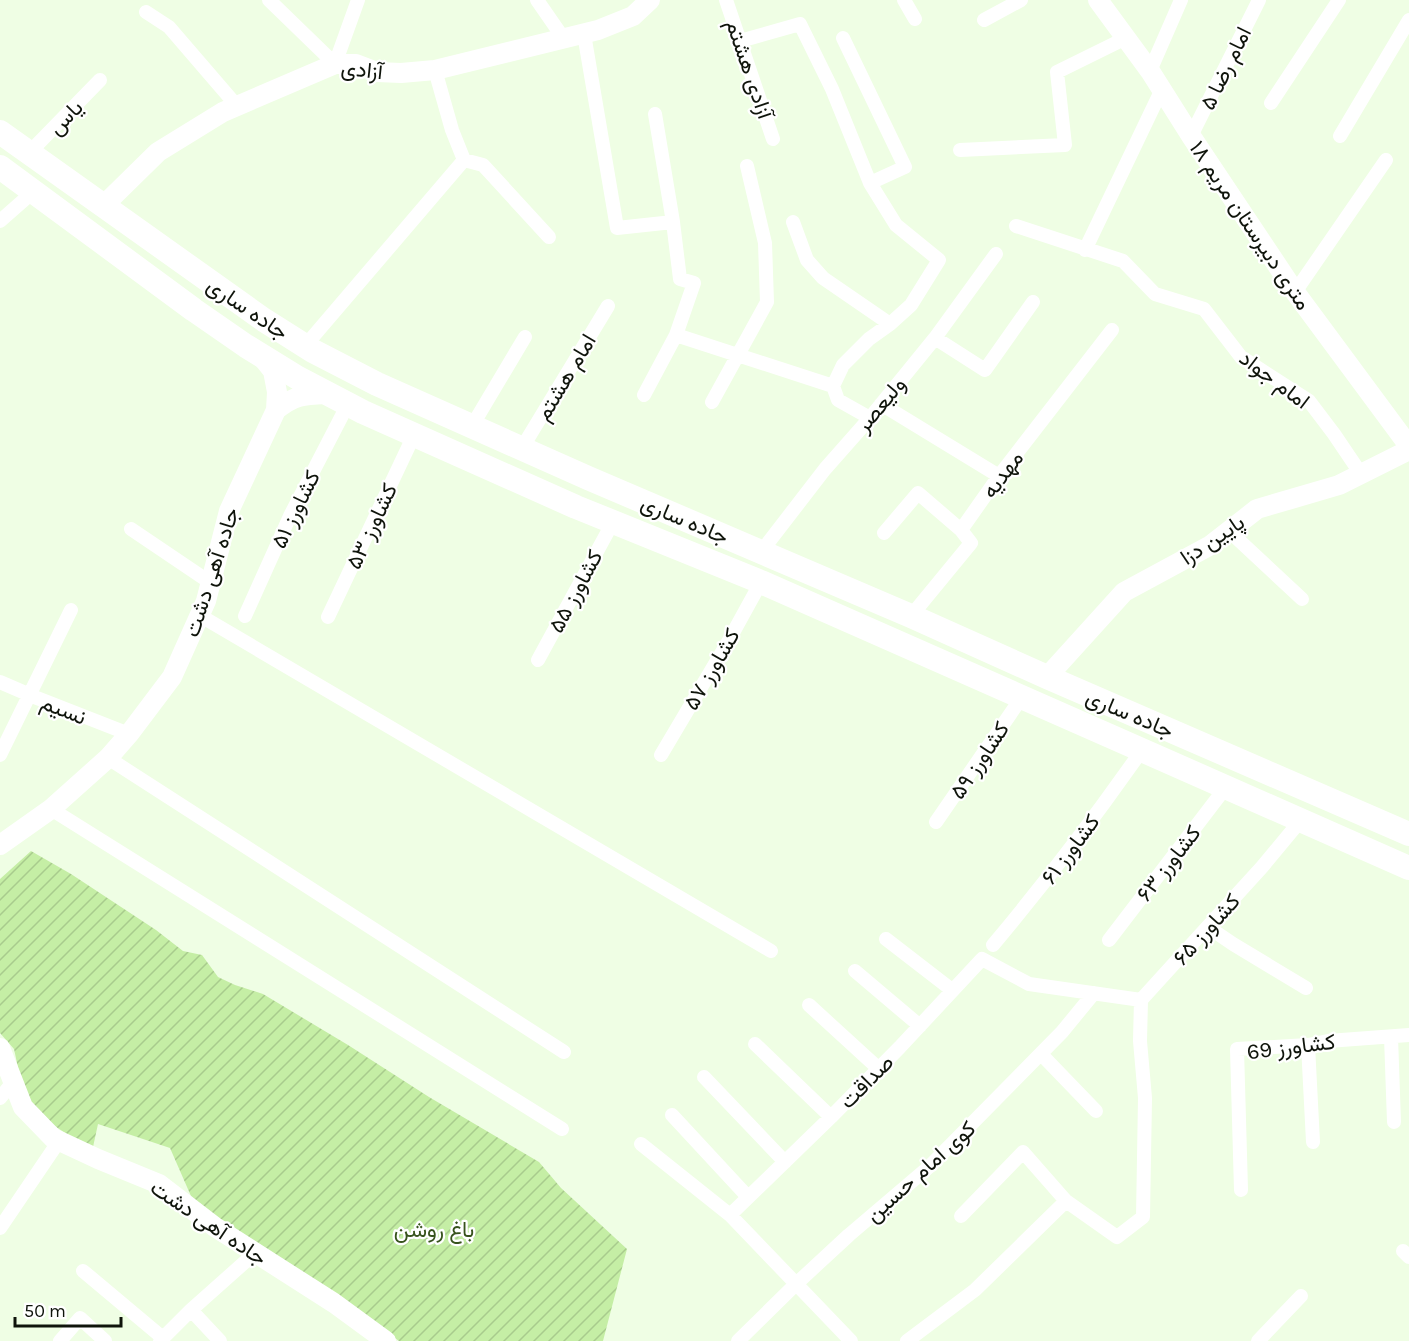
<svg xmlns="http://www.w3.org/2000/svg" width="1409" height="1341" viewBox="0 0 1409 1341" font-family="Karla,Vazirmatn,sans-serif">
  <style>
    .garden { fill: url(#garden-furrows) }
    .lines { fill: none; stroke-linecap: round; stroke-linejoin: round }
    .street { stroke: #fff; stroke-width: 14 }
    .secondary { stroke: #fff; stroke-width: 20 }
    .highway { stroke: #fff; stroke-width: 24 }
    .labels { text-anchor: middle; stroke-width: 4.5; stroke-linejoin: round; paint-order: stroke }
    .street-label { font-size: 22px; fill: #0f140b; stroke: #fff }
    .park-label { font-size: 22px; fill: #37531c; stroke: #fff }
  </style>
  <defs>
    <pattern id="garden-furrows" width="10" height="10" patternUnits="userSpaceOnUse" patternTransform="scale(1.5)"><rect width="10" height="10" fill="#c5eea5"/><path d="M-1 1l2-2M0 10L10 0M9 11l2-2" fill="none" stroke="#a8cb8d"/></pattern>
  </defs>
  <rect width="100%" height="100%" fill="#effee4"/>
  <path class="garden" d="M 31,851 L 71,874 L 156,930 L 183,951 L 202,955 L 218,977 L 235,985 L 263,994 L 348,1045 L 429,1097 L 539,1162 L 561,1188 L 627,1249 L 603,1341 L 399,1341 L 338,1296 L 194,1203 L 170,1148 L 98,1124 L 93,1147 L 85,1146 L 41,1117 L 23,1091 L 14,1049 L 0,1033 L 0,879 Z"/>
  <g class="lines">
    <path class="street" d="M 269,0 L 335,64 L 358,0
      M 537,0 L 564,39
      M 726,0 L 773,139
      M 904,0 L 915,19
      M 146,12 L 169,27 L 237,106
      M 984,20 L 1021,0
      M 584,34 L 617,228 L 673,222 L 680,279 L 694,283 L 676,335 L 833,386 L 838,400 L 870,418
      M 843,38 L 905,167 L 870,183
      M 740,41 L 800,24 L 832,89 L 870,183 L 896,225 L 939,260 L 911,305 L 890,324 L 869,339 L 843,365 L 833,386
      M 1150,71 L 1181,0
      M 1271,103 L 1339,0
      M 655,114 L 673,222
      M 1191,136 L 1259,0
      M 1340,136 L 1409,20
      M 960,150 L 1065,145 L 1057,72 L 1126,38
      M 29,153 L 100,80
      M 464,160 L 483,165 L 549,237
      M 0,221 L 33,192
      M 793,222 L 807,260 L 823,278 L 890,324
      M 1016,226 L 1123,261 L 1155,294 L 1204,309 L 1241,357 L 1309,401 L 1334,434 L 1361,474
      M 1085,250 L 1162,89
      M 1295,292 L 1386,160
      M 935,338 L 985,370 L 1033,302
      M 305,346 L 464,160 L 452,130 L 435,70
      M 644,395 L 676,335
      M 712,402 L 767,302 L 765,243 L 747,166
      M 881,404 L 999,476
      M 472,426 L 525,337
      M 522,448 L 608,306
      M 131,529 L 211,583
      M 1229,531 L 1302,599
      M 884,533 L 918,493 L 961,530
      M 761,552 L 825,469 L 870,418 L 935,338 L 996,254
      M 199,615 L 771,951
      M 245,616 L 290,516 L 348,404
      M 911,616 L 971,543 L 961,530 L 999,476 L 1112,330
      M 328,617 L 414,435
      M 538,660 L 613,522
      M 0,682 L 37,698 L 129,734
      M 0,755 L 71,610
      M 661,755 L 728,642 L 761,582
      M 108,758 L 564,1052
      M 51,809 L 562,1129
      M 936,822 L 1022,697
      M 1208,927 L 1233,944 L 1306,988
      M 886,939 L 952,990
      M 1109,940 L 1226,787
      M 993,945 C 1046,882 1095,817 1142,750
      M 855,971 L 920,1026
      M 809,1005 L 879,1069
      M 1391,1037 L 1394,1122
      M 755,1044 L 831,1117
      M 1308,1045 L 1313,1142
      M 1041,1054 L 1096,1111
      M 704,1077 L 785,1162
      M 0,1098 L 13,1082
      M 672,1115 L 748,1197
      M 641,1144 L 730,1215
      M 1241,1190 L 1237,1049 L 1308,1045 L 1328,1041 L 1409,1035
      M 1066,1201 L 1117,1237 L 1143,1217 L 1145,1098 L 1140,1041 L 1141,1000
      M 0,1228 L 59,1141
      M 1403,1251 L 1409,1257
      M 83,1271 L 163,1338
      M 191,1310 L 220,1341
      M 60,1341 L 80,1318 L 105,1341
      M 160,1341 L 191,1310 L 255,1253
      M 738,1341 L 796,1284 L 849,1235 L 930,1166 L 1062,1032 L 1094,993
      M 851,1341 L 730,1215 L 831,1117 L 900,1047 L 982,959 L 1029,984 L 1141,1000 L 1262,867 L 1301,820
      M 907,1341 L 975,1290 L 1066,1201 L 1023,1152 L 961,1216
      M 1258,1341 L 1301,1296"/>
    <path class="secondary" d="M 1098,0 L 1150,71 L 1191,136 L 1295,292 L 1409,446
      M 103,206 L 158,152 L 223,112 L 335,64 L 356,64 L 377,72 L 401,73 L 435,70 L 598,30 L 633,16 L 650,0
      M 276,410 C 295,395 303,395 327,394
      M 1047,677 L 1124,592 L 1211,545 L 1257,509 L 1339,485 L 1409,450
      M 0,845 L 51,809 L 108,758 L 129,734 L 172,677 L 206,601 L 229,511 L 276,410 L 277,392 L 273,371 L 261,356
      M 0,1048 L 23,1107 L 53,1138 L 98,1159 L 159,1184 L 215,1227 L 334,1303 L 386,1341"/>
    <path class="highway" d="M 0,132 L 264,320 L 313,351 L 377,384 L 588,478 L 911,616 L 1047,677 L 1409,834
      M 0,167 L 194,310 L 246,346 L 298,378 L 363,412 L 576,507 L 761,582 L 1409,868"/>
  </g>
  <g class="labels">
    <g class="street-label">
      <text transform="translate(1225 68) rotate(-64)" y="8">امام رضا ۵</text>
      <text transform="translate(362 69) rotate(6)" y="8">آزادی</text>
      <text transform="translate(750 69) rotate(71)" y="8">آزادی هشتم</text>
      <text transform="translate(65 117) rotate(-46)" y="8">یاس</text>
      <text transform="translate(1251 225) rotate(56)" y="8">۱۸ متری دبیرستان مریم</text>
      <text transform="translate(248 308) rotate(34)" y="8">جاده ساری</text>
      <text transform="translate(565 377) rotate(-59)" y="8">امام هشتم</text>
      <text transform="translate(1275 379) rotate(37)" y="8">امام جواد</text>
      <text transform="translate(880 404) rotate(-50)" y="8">ولیعصر</text>
      <text transform="translate(1002 474) rotate(-53)" y="8">مهدیه</text>
      <text transform="translate(295 509) rotate(-64)" y="8">کشاورز ۵۱</text>
      <text transform="translate(685 519) rotate(23)" y="8">جاده ساری</text>
      <text transform="translate(371 526) rotate(-65)" y="8">کشاورز ۵۳</text>
      <text transform="translate(1212 539) rotate(-34)" y="8">پایین دزا</text>
      <text transform="translate(211 572) rotate(-72)" y="8">جاده آهی دشت</text>
      <text transform="translate(575 591) rotate(-62)" y="8">کشاورز ۵۵</text>
      <text transform="translate(711 669) rotate(-60)" y="8">کشاورز ۵۷</text>
      <text transform="translate(64 709) rotate(22)" y="8">نسیم</text>
      <text transform="translate(1130 713) rotate(23)" y="8">جاده ساری</text>
      <text transform="translate(979 760) rotate(-56)" y="8">کشاورز ۵۹</text>
      <text transform="translate(1070 849) rotate(-53)" y="8">کشاورز ۶۱</text>
      <text transform="translate(1168 863) rotate(-52)" y="8">کشاورز ۶۳</text>
      <text transform="translate(1206 929) rotate(-48)" y="8">کشاورز ۶۵</text>
      <text transform="translate(1291 1046) rotate(-7)" y="8">کشاورز 69</text>
      <text transform="translate(866 1081) rotate(-45)" y="8">صداقت</text>
      <text transform="translate(920 1171) rotate(-42)" y="8">کوی امام حسین</text>
      <text transform="translate(209 1222) rotate(34)" y="8">جاده آهی دشت</text>
    </g>
    <g class="park-label">
      <text x="434" y="1237">باغ روشن</text>
    </g>
  </g>
  <path d="M15 1317v9h106v-9" fill="none" stroke="#0f140b" stroke-width="3"/>
  <text x="24" y="1317" font-size="18" fill="#0f140b" stroke="#ffffff" stroke-width="4.5" paint-order="stroke">50 m</text>
</svg>
